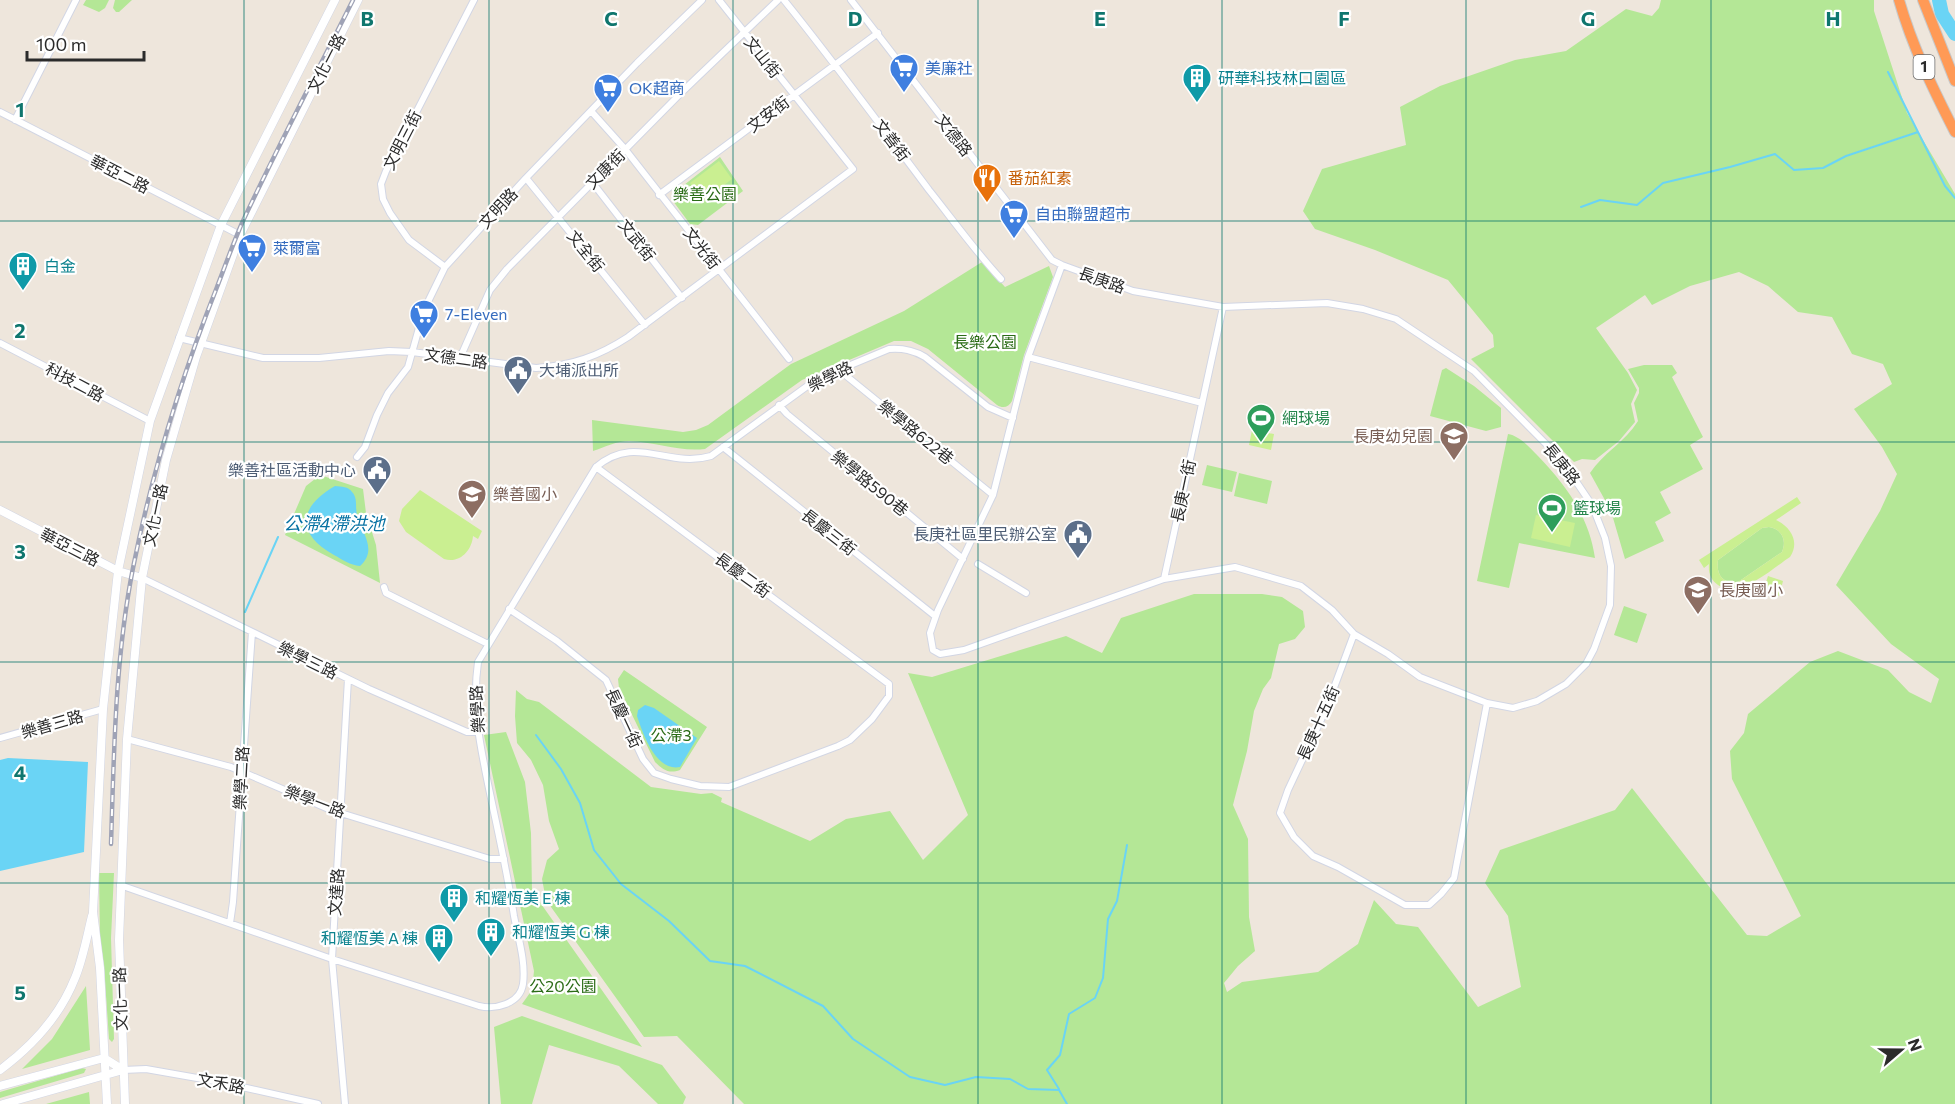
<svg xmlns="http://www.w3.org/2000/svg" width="1955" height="1104" viewBox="0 0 1955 1104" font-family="Commissioner,'Noto Sans TC',sans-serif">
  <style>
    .green { fill: #b4e796 }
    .pitch { fill: #caef91; fill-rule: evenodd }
    .water { fill: #6ad4f5 }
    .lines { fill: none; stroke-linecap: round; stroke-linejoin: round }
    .stream { stroke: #6ad4f5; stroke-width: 2 }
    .river { stroke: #6ad4f5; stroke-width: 14 }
    .minor-casing { stroke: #d2d6e4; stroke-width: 8 }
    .tertiary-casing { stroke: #d2d6e4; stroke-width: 9 }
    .motorway-casing { stroke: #c8c8c8; stroke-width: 12 }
    .minor { stroke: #fff; stroke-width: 6 }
    .tertiary { stroke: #fff; stroke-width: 8 }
    .motorway { stroke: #ff9a56; stroke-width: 10 }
    .rail-casing { stroke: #9fa3b6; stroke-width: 4.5 }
    .rail { stroke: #fff; stroke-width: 2; stroke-dasharray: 7; stroke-linecap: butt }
    .grid { fill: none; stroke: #0f766e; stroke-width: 1.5; stroke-opacity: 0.55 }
    .labels { text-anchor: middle; stroke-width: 4.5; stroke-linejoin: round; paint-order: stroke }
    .shield { fill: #fff; stroke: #6b6b6b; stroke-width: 1.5 }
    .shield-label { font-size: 15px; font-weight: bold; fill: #2b2b2b }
    .street-label { font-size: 16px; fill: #2b2b2b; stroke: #fff }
    .shop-label { font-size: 16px; fill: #366cbe; stroke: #fff; text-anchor: start }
    .culture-label { font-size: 16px; fill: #0d838f; stroke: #fff; text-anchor: start }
    .food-label { font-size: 16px; fill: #c56008; stroke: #fff; text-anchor: start }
    .park-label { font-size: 16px; fill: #2b6c17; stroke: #fff }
    .service-label { font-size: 16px; fill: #4e5e75; stroke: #fff; text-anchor: end }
    .leisure-label { font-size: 16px; fill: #27864d; stroke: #fff; text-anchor: start }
    .education-label { font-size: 16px; fill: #785e54; stroke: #fff; text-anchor: start }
    .water-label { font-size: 18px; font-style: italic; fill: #0772a3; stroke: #fff }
    .grid-label { font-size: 20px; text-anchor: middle; font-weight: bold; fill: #0f766e; stroke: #fff; stroke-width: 4.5; stroke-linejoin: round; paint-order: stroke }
  </style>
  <rect width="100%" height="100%" fill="#eee6dc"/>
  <path class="green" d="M 86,0 L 109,0 L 105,8 L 99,12 L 83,5 Z
    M 115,0 L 132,0 L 119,12 L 116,12 L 113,8 Z
    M 1661,0 L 1874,0 L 1874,11 L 1907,113 L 1955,194 L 1955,1104 L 744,1104 L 677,1036 L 644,1037 L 546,900 L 542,879 L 547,860 L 559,849 L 549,821 L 543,785 L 531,760 L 517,743 L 515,716 L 516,690 L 527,699 L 539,702 L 651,787 L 701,794 L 712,793 L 722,798 L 721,802 L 810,841 L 846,819 L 890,811 L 923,860 L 968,815 L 908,673 L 932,677 L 1066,636 L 1102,653 L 1121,618 L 1194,594 L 1262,594 L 1282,597 L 1303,611 L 1305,627 L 1295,639 L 1279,644 L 1271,678 L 1263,689 L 1254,711 L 1247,751 L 1233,805 L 1248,839 L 1249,917 L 1255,951 L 1238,966 L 1224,983 L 1227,992 L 1242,982 L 1318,972 L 1358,944 L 1374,900 L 1396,924 L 1418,927 L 1478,1007 L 1521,987 L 1508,916 L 1485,883 L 1500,850 L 1615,810 L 1632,788 L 1747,935 L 1767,936 L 1801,916 L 1732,779 L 1730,751 L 1744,733 L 1748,714 L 1810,662 L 1838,651 L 1888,670 L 1909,692 L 1931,703 L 1939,679 L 1891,644 L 1836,585 L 1880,511 L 1897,474 L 1882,447 L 1854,409 L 1892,384 L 1883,364 L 1852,354 L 1832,317 L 1798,312 L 1768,286 L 1739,272 L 1690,286 L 1652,305 L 1645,295 L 1596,328 L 1628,373 L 1637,390 L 1631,404 L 1635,422 L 1619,441 L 1595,460 L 1582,459 L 1574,462 L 1471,359 L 1494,347 L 1493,335 L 1448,280 L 1375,250 L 1315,229 L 1303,211 L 1322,169 L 1406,145 L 1400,107 L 1440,86 L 1515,60 L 1566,51 L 1626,9 L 1652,16 L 1659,8 Z
    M 720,157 L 743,191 L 698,225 L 690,224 L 673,201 L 673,196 L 675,192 Z
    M 982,262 L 1005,287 L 1049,266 L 1053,277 L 1024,355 L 1012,401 C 1009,407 1003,409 997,405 L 928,349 L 911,341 L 894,341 L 802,380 L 705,449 C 679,452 655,442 629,441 C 617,441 605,447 593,451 L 592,420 L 683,432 L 696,430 L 708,425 L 791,364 L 904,311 Z
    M 1644,365 L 1672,365 L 1677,373 L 1672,377 L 1703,437 L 1690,445 L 1703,469 L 1660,492 L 1671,513 L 1655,522 L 1664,541 L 1625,559 L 1611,511 L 1590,473 C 1603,453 1625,442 1638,421 L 1634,403 L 1639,393 L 1639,388 L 1628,369 Z
    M 1446,368 L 1474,386 L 1501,408 L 1501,427 L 1486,431 L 1430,416 L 1442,370 Z
    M 1508,434 C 1520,436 1530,448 1538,456 C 1567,486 1589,517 1595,558 L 1519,543 L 1509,588 L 1477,581 Z
    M 1207,465 L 1237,472 L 1232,492 L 1202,485 Z
    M 1239,473 L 1272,481 L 1267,504 L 1234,496 Z
    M 320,475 L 363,489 L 366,513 L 376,545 L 380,583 L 285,535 L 306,486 Z
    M 1769,527 C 1782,529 1787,540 1782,552 L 1738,582 C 1722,584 1716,574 1718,560 L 1762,528 Z
    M 1624,606 L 1647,614 L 1637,643 L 1614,635 Z
    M 624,670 L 707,727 L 680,770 C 669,774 663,770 655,762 L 619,688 L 618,679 Z
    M 506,732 L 525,782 L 531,833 L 532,891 L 642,1047 L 522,1004 L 532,990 L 534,971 L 484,735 Z
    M 99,873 L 114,873 L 111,938 L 114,1039 L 112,1042 L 109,1039 L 104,966 L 100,938 Z
    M 86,986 L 90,1050 L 22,1069 L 52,1039 Z
    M 522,1016 L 662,1065 L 686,1097 L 683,1104 L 658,1104 L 619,1066 L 549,1045 L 532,1104 L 501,1104 L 494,1027 Z
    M 82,1068 L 86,1069 L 84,1073 L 0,1098 L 0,1092 Z
    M 89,1092 L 90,1104 L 46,1104 Z"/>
  <path class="pitch" d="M 719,161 L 732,179 L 703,201 L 690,183 Z
    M 1252,430 L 1274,434 L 1271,450 L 1249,445 Z
    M 420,490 L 482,531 L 478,539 L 473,536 C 472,550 460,564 444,559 L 406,532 L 399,521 L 402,509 Z
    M 1797,497 L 1801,503 L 1776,520 C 1791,527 1800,542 1790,557 C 1773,568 1738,601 1718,585 C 1711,580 1708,573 1709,564 L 1704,568 L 1699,560 ZM 1769,527 C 1782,529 1787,540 1782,552 L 1738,582 C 1722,584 1716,574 1718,560 L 1762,528 Z
    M 1536,515 L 1575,523 L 1570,547 L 1531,538 Z
    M 1768,576 L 1783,581 L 1779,596 L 1763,591 Z"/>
  <path class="water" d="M 335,486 C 342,487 348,486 352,492 C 358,498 355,507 357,515 C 362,533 378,550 360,566 C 350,565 343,560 334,555 C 296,534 298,507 335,486 Z
    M 645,705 L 654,708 L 697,738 L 680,767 C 656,772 643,734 637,716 L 638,710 Z
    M 8,758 L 88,762 L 84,852 L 0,871 L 0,760 Z"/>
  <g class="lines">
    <path class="stream" d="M 1888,72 L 1945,186 L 1955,198
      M 1581,207 L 1600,200 L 1637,205 L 1663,183 L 1730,167 L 1775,154 L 1794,170 L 1823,168 L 1846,156 L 1918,132
      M 245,612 L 278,537
      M 536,735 L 561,769 L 580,803 L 594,850 L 621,884 L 669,921 L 710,961 L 745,966 L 823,1006 L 853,1039 L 910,1077 L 945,1085 L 976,1077 L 1010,1079 L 1028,1089 L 1059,1090 L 1067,1104
      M 1059,1089 L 1047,1070 L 1060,1055 L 1069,1014 L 1095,998 L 1103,978 L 1108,919 L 1117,901 L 1127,845"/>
    <path class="river" d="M 1939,0 L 1942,14 L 1955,34"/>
    <g class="minor-casing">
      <path id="minor" d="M 784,0 C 834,62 881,126 929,190 C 953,220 975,251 1001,279
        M 851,0 L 1052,260 L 1062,265 L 1133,291 L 1223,307 L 1327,303 L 1363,309 L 1396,319 L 1474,371 L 1546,444 L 1571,474 L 1592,505 L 1605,538 L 1611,566 L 1610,605 L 1594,649 L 1586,664 L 1566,684 L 1537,701 L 1513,708 L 1487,703 L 1420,677 L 1388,654 L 1354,634 L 1332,610 L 1301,586 L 1235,567 L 1164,579 L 964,650 L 940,654 L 933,650 L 930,633 L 938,610 L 993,495 L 1028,357 L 1062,265
        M 591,111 L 625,149 L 789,359
        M 0,112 L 240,235
        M 15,120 L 76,0
        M 526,178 L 645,325
        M 592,182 L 682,298
        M 659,195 L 878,33
        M 445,267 L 409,240 L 390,213 L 383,199 L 381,184 L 386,171 L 474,0
        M 179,338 L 263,358 L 319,358 L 389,351 L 412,352 L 536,368 C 571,366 599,356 628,337 L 853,169 L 719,0
        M 0,343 L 150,421
        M 1028,357 L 1202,403
        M 460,358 L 490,290 L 507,269 L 683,91 L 778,0
        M 839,370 L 993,495
        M 779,405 L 787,414 L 963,559
        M 723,447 L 935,616
        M 357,457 L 365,447 L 377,415 L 388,393 L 408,367 L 424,310 L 445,267 L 526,178 L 637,63 L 702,0
        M 978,564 L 1026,593
        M 142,578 L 369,689 L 467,732 L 477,732
        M 1164,579 L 1223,307
        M 384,587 L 386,593 L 488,644
        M 509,609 L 557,641 L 606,680 L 643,759 L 654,773 L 671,779 L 700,786 L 729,787 L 838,746 L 850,740 L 872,719 L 889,696 L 889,684 L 596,467
        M 1354,634 L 1326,709 L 1288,790 L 1280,813 L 1294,837 L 1313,856 L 1338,867 L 1405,905 L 1429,905 L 1441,894 L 1454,878 L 1487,703
        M 0,738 L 103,709
        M 127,739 L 231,767 L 331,810 L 490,859 L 504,859
        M 120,885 L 332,959 L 479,1006 C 495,1010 520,1004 523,984 C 526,962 518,937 514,916 C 508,878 500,840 492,803 C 482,754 471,712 478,662 L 596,467 C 636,433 667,469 711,456 L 817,379 L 889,349 C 903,348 913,350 925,357 L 988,407 L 1013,418
        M 230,923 L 233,902 L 252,632
        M 123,1070 L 146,1069 L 220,1082 L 318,1104
        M 345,1104 L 332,959 L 348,679"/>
    </g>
    <g class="tertiary-casing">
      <path id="tertiary" d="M 0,510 L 118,571 L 142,578
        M 0,1070 C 31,1047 60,1016 75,978 C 83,959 87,936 92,916
        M 0,1086 L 104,1058 L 123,1070
        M 3,1104 L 123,1070
        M 107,1104 L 100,968 L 93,912 L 103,709 L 118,571 L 150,421 L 221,225 L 335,0
        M 125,1104 L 119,940 L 127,739 L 142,578 L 166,460 L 196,357 L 240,235 L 358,0"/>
    </g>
    <g class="motorway-casing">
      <path id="motorway" d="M 1899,0 C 1912,46 1933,89 1955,132
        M 1923,0 L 1955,81"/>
    </g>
    <use href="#minor" class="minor"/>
    <use href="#tertiary" class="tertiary"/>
    <use href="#motorway" class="motorway"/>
    <g class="rail-casing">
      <path id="rail" d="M 111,844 C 114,752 115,659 133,568 C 152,472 181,378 217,287 C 225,266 233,244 242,223 C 277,148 316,74 353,0"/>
    </g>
    <use href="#rail" class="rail"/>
  </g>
  <path class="grid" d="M 244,0 L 244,1104M 489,0 L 489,1104M 733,0 L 733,1104M 978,0 L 978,1104M 1222,0 L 1222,1104M 1466,0 L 1466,1104M 1711,0 L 1711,1104M 0,221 L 1955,221M 0,442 L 1955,442M 0,662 L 1955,662M 0,883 L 1955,883"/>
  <defs>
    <g id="supermarket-pin" transform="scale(1.5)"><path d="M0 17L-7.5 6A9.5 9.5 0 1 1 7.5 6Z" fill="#3f7fe0" stroke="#fff"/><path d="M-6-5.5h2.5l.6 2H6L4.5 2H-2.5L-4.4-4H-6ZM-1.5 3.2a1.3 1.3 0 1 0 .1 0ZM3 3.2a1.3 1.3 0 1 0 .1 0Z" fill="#fff"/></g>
    <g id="building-pin" transform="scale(1.5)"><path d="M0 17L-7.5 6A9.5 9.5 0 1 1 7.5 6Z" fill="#0f9aa8" stroke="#fff"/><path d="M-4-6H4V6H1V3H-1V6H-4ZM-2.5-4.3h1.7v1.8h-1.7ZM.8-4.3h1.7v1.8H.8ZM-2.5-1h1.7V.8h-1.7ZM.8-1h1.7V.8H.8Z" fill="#fff"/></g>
    <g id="restaurant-pin" transform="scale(1.5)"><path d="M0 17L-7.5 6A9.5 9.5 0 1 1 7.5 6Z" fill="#e8710a" stroke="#fff"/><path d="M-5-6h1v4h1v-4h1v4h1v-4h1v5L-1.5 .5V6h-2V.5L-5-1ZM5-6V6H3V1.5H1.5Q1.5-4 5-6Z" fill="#fff"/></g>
    <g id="civic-pin" transform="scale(1.5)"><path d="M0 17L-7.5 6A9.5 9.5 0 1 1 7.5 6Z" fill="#5c6f8a" stroke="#fff"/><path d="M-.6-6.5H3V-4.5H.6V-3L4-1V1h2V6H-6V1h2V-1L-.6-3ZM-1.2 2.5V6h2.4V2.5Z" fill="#fff"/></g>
    <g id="stadium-pin" transform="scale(1.5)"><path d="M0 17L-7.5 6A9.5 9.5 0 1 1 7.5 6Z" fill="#2e9e5b" stroke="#fff"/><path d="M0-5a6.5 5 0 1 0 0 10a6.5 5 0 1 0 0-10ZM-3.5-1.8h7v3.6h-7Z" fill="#fff"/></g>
    <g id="school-pin" transform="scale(1.5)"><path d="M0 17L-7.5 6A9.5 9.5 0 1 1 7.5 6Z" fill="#8d6e63" stroke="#fff"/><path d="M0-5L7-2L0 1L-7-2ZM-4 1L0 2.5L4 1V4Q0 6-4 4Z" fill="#fff"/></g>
  </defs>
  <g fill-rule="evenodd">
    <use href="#supermarket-pin" x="904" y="68"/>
    <use href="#building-pin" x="1197" y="78"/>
    <use href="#supermarket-pin" x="608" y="88"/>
    <use href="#restaurant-pin" x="987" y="178"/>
    <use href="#supermarket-pin" x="1014" y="214"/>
    <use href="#supermarket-pin" x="252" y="248"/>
    <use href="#building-pin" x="23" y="266"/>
    <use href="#supermarket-pin" x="424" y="314"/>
    <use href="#civic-pin" x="518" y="370"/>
    <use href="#stadium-pin" x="1261" y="418"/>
    <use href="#school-pin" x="1454" y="436"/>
    <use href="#civic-pin" x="377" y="470"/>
    <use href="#school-pin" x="472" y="494"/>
    <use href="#stadium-pin" x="1552" y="508"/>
    <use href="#civic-pin" x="1078" y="534"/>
    <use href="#school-pin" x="1698" y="590"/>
    <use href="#building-pin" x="454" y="898"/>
    <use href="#building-pin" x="491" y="932"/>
    <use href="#building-pin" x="439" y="938"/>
  </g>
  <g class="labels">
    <rect class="shield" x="1913.5" y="55" width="21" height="24" rx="4.5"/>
    <g class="shield-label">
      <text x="1924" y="72">1</text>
    </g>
    <g class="street-label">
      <text transform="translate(763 57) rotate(51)" y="6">文山街</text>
      <text transform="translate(326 63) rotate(-63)" y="6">文化一路</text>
      <text transform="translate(768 114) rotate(-37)" y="6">文安街</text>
      <text transform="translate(954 135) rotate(52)" y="6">文德路</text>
      <text transform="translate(402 140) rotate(-63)" y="6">文明三街</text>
      <text transform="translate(892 140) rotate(53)" y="6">文善街</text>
      <text transform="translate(605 169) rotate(-45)" y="6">文康街</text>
      <text transform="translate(120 174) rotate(27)" y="6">華亞二路</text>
      <text transform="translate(498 208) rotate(-47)" y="6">文明路</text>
      <text transform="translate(637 240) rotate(52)" y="6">文武街</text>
      <text transform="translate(702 248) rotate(52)" y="6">文光街</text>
      <text transform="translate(586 251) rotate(51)" y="6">文全街</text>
      <text transform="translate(1102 280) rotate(19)" y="6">長庚路</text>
      <text transform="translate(456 358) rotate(8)" y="6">文德二路</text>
      <text transform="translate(830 376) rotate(-26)" y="6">樂學路</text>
      <text transform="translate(75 382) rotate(28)" y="6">科技二路</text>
      <text transform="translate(916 432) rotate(39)" y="6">樂學路622巷</text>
      <text transform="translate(1562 464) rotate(51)" y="6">長庚路</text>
      <text transform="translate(870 483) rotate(39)" y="6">樂學路590巷</text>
      <text transform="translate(1183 491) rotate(-78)" y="6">長庚一街</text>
      <text transform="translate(155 515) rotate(-78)" y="6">文化一路</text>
      <text transform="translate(829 532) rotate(38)" y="6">長慶三街</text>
      <text transform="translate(70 547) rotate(27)" y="6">華亞三路</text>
      <text transform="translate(743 575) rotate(36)" y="6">長慶二街</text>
      <text transform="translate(308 660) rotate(26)" y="6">樂學三路</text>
      <text transform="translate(477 709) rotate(-93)" y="6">樂學路</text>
      <text transform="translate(624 718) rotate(65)" y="6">長慶一街</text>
      <text transform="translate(1318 723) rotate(-66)" y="6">長庚十五街</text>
      <text transform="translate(52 724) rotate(-16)" y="6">樂善三路</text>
      <text transform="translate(241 778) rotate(-87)" y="6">樂學二路</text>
      <text transform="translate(315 801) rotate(21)" y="6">樂學一路</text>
      <text transform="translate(336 892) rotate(-86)" y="6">文達路</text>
      <text transform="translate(120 999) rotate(-92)" y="6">文化一路</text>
      <text transform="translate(221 1083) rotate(11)" y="6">文禾路</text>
    </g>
    <g class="shop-label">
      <text x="925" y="74">美廉社</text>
      <text x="629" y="94">OK超商</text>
      <text x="1035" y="220">自由聯盟超市</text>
      <text x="273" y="254">萊爾富</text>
      <text x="445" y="320">7-Eleven</text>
    </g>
    <g class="culture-label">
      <text x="1218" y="84">研華科技林口園區</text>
      <text x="44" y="272">白金</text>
      <text x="475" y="904">和耀恆美 E 棟</text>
      <text x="512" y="938">和耀恆美 G 棟</text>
      <text x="418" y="944" text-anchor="end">和耀恆美 A 棟</text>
    </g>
    <g class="food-label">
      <text x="1008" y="184">番茄紅素</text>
    </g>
    <g class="park-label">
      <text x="705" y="200">樂善公園</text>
      <text x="985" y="348">長樂公園</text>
      <text x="671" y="741">公滯3</text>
      <text x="563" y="992">公20公園</text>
    </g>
    <g class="service-label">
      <text x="539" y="376" text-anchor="start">大埔派出所</text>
      <text x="356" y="476">樂善社區活動中心</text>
      <text x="1057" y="540">長庚社區里民辦公室</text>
    </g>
    <g class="leisure-label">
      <text x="1282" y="424">網球場</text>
      <text x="1573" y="514">籃球場</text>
    </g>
    <g class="education-label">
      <text x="1433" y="442" text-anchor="end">長庚幼兒園</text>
      <text x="493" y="500">樂善國小</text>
      <text x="1719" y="596">長庚國小</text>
    </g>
    <g class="water-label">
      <text x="334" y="530">公滯4滯洪池</text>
    </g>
  </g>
  <g class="grid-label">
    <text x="367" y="26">B</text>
    <text x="611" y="26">C</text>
    <text x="855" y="26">D</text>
    <text x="1100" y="26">E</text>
    <text x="1344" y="26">F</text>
    <text x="1588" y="26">G</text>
    <text x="1833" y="26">H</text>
    <text x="20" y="117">1</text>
    <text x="20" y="338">2</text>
    <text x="20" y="559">3</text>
    <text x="20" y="780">4</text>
    <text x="20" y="1000">5</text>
  </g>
  <g transform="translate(1901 1050) rotate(70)" stroke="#ffffff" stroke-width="4.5" paint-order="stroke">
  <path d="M0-4.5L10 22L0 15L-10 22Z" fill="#2b2b2b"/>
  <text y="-9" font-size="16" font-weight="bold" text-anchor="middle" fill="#2b2b2b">N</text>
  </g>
  <path d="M27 51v9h117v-9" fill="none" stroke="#2b2b2b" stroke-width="3"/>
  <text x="36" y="51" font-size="18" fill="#2b2b2b" stroke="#ffffff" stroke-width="4.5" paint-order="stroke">100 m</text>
</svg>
